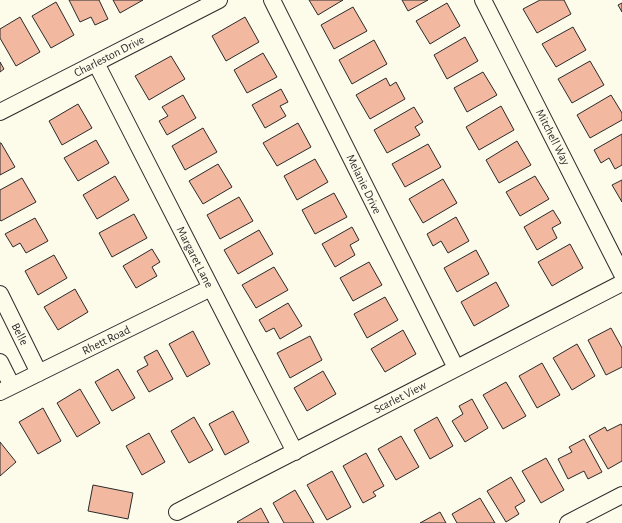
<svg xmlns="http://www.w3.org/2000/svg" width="622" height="523" viewBox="0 0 622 523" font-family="'Alegreya Sans',sans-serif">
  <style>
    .building { fill: #f2b8a0; stroke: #2b2b2b }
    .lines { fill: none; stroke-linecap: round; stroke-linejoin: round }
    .minor-casing { stroke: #2b2b2b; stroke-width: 18 }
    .minor { stroke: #fdfbea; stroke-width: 16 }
    .labels { text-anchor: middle; stroke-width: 3; stroke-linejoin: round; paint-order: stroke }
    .street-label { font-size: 12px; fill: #2b2b2b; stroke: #fdfbea }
  </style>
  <rect width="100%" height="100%" fill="#fdfbea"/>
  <path class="building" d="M 69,0 L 99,0 L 108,19 L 95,25 L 91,17 L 80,22 Z
    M 113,0 L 143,0 L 120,13 Z
    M 309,0 L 343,0 L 318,15 Z
    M 402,0 L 428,0 L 408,11 Z
    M 540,0 L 564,0 L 571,14 L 537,33 L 523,9 Z
    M 56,2 L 74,35 L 51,48 L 32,16 Z
    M 447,3 L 460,26 L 430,44 L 416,21 Z
    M 622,3 L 622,12 L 618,5 Z
    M 353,7 L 367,31 L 334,49 L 321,25 Z
    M 20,17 L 40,52 L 16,66 L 0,38 L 0,29 Z
    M 245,17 L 259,42 L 226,61 L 212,36 Z
    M 573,27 L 586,50 L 556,67 L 542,44 Z
    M 465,37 L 478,61 L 447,79 L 434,55 Z
    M 374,40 L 387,64 L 352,84 L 339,60 Z
    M 263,53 L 277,77 L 247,93 L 234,70 Z
    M 171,56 L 185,79 L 149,100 L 135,76 Z
    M 590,61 L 604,85 L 572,103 L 558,79 Z
    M 0,62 L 4,69 L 0,72 Z
    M 483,72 L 497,95 L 467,112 L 454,88 Z
    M 386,78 L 390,86 L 396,82 L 405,99 L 370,119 L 356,95 Z
    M 281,89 L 288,102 L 280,106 L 286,116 L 265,128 L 252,105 Z
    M 183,95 L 196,118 L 167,135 L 159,121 L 168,116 L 162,107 Z
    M 611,95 L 622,113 L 622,120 L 590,138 L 577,115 Z
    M 78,104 L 92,128 L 62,145 L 49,121 Z
    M 501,106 L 514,130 L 479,150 L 466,127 Z
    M 414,107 L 423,122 L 415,127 L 420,135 L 387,153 L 374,130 Z
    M 298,123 L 311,147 L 277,166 L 263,143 Z
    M 203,128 L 217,152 L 185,170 L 172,146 Z
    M 622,134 L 622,165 L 615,169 L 609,158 L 601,163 L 594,150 Z
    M 96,140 L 109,163 L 78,181 L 64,158 Z
    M 517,141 L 531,165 L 499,183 L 486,160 Z
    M 0,143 L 1,143 L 15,167 L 0,175 Z
    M 428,144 L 441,167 L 405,187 L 392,164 Z
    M 315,159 L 328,182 L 297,200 L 284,176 Z
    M 218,164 L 232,187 L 203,204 L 189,181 Z
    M 115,176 L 129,200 L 97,219 L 83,195 Z
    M 535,176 L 549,199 L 520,216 L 506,192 Z
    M 22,178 L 36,202 L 1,221 L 0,220 L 0,190 Z
    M 443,179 L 457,203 L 423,223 L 409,199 Z
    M 622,180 L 622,202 L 612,185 Z
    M 334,193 L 347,217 L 315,234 L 302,210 Z
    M 239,197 L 253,221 L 220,239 L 207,215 Z
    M 553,210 L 561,223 L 552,228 L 557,238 L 537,250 L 524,227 Z
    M 134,214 L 147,238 L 112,257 L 99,233 Z
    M 456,217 L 469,241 L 448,253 L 441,241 L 433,246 L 427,234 Z
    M 35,218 L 48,241 L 26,253 L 20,243 L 13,247 L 5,234 Z
    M 352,227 L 359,240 L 350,245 L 355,255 L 335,267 L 322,244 Z
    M 259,230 L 273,254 L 238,274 L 224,250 Z
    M 570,244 L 583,268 L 552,286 L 538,262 Z
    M 152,249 L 160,262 L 152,267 L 157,276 L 136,288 L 123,266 Z
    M 476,250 L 489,274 L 457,292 L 444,268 Z
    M 54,255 L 67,278 L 38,295 L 25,271 Z
    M 369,262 L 382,285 L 353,301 L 340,278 Z
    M 274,267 L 288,290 L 256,308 L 242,285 Z
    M 496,282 L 509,306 L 474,326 L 461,302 Z
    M 75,289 L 88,312 L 58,330 L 44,307 Z
    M 385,297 L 398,320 L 367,338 L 354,314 Z
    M 288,303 L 302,326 L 280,339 L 274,328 L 266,332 L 259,320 Z
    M 611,328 L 622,348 L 622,367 L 606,375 L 588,340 Z
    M 403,330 L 416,354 L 385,372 L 371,349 Z
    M 193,331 L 210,364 L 187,377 L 169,344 Z
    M 310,336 L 322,360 L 290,378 L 277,353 Z
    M 577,344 L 595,376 L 572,390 L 553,358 Z
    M 157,350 L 173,379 L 149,392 L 137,371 L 148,365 L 144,357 Z
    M 542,363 L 560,395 L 537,408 L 519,376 Z
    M 118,369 L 135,398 L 112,411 L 95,382 Z
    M 323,371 L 336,394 L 307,411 L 294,388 Z
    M 506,382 L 526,416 L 503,429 L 483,395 Z
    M 80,389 L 100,423 L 77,437 L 57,403 Z
    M 472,399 L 488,428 L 465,442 L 452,421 L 463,414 L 459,406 Z
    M 43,408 L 61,441 L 38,454 L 19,422 Z
    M 233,411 L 249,442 L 225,455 L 209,424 Z
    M 194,417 L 213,450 L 189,463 L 171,431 Z
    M 437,417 L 453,446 L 430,459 L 414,430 Z
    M 621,424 L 622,426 L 622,461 L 608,469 L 589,436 L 605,427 L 607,431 Z
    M 149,433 L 165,462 L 142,475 L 126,446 Z
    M 401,436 L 419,467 L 396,480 L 378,449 Z
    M 584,439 L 602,472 L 588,479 L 584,471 L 568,479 L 558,459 L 572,452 L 569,447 Z
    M 0,442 L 16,462 L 0,476 Z
    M 366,453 L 384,486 L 373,492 L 376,496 L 363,503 L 343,466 Z
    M 546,458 L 564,490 L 541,503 L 522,471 Z
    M 332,471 L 351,507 L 327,520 L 307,485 Z
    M 511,477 L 525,501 L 515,507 L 519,514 L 506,522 L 487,491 Z
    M 93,485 L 133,493 L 128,519 L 88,511 Z
    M 295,490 L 314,523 L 284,523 L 273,503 Z
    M 480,498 L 495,523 L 457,523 L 452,514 Z
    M 261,508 L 269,523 L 238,523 L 237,522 Z
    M 440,512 L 446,523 L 420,523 Z"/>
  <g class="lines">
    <g class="minor-casing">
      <path id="minor" d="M 272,0 L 456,368
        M 483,0 L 622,274
        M 96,63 L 295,452
        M 0,112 L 219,0
        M 0,294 L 39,373
        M 0,362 L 12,386
        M 0,392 L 211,288
        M 177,512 L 622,283
        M 568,523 L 622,495"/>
    </g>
    <use href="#minor" class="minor"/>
  </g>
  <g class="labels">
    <g class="street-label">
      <text transform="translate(109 56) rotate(-27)" y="4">Charleston Drive</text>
      <text transform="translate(553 137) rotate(63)" y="4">Mitchell Way</text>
      <text transform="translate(364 184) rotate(64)" y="4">Melanie Drive</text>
      <text transform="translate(195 257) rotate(63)" y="4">Margaret Lane</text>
      <text transform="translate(20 334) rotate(63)" y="4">Belle</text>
      <text transform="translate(106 340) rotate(-26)" y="4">Rhett Road</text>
      <text transform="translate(400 397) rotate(-27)" y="4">Scarlet View</text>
    </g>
  </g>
</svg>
